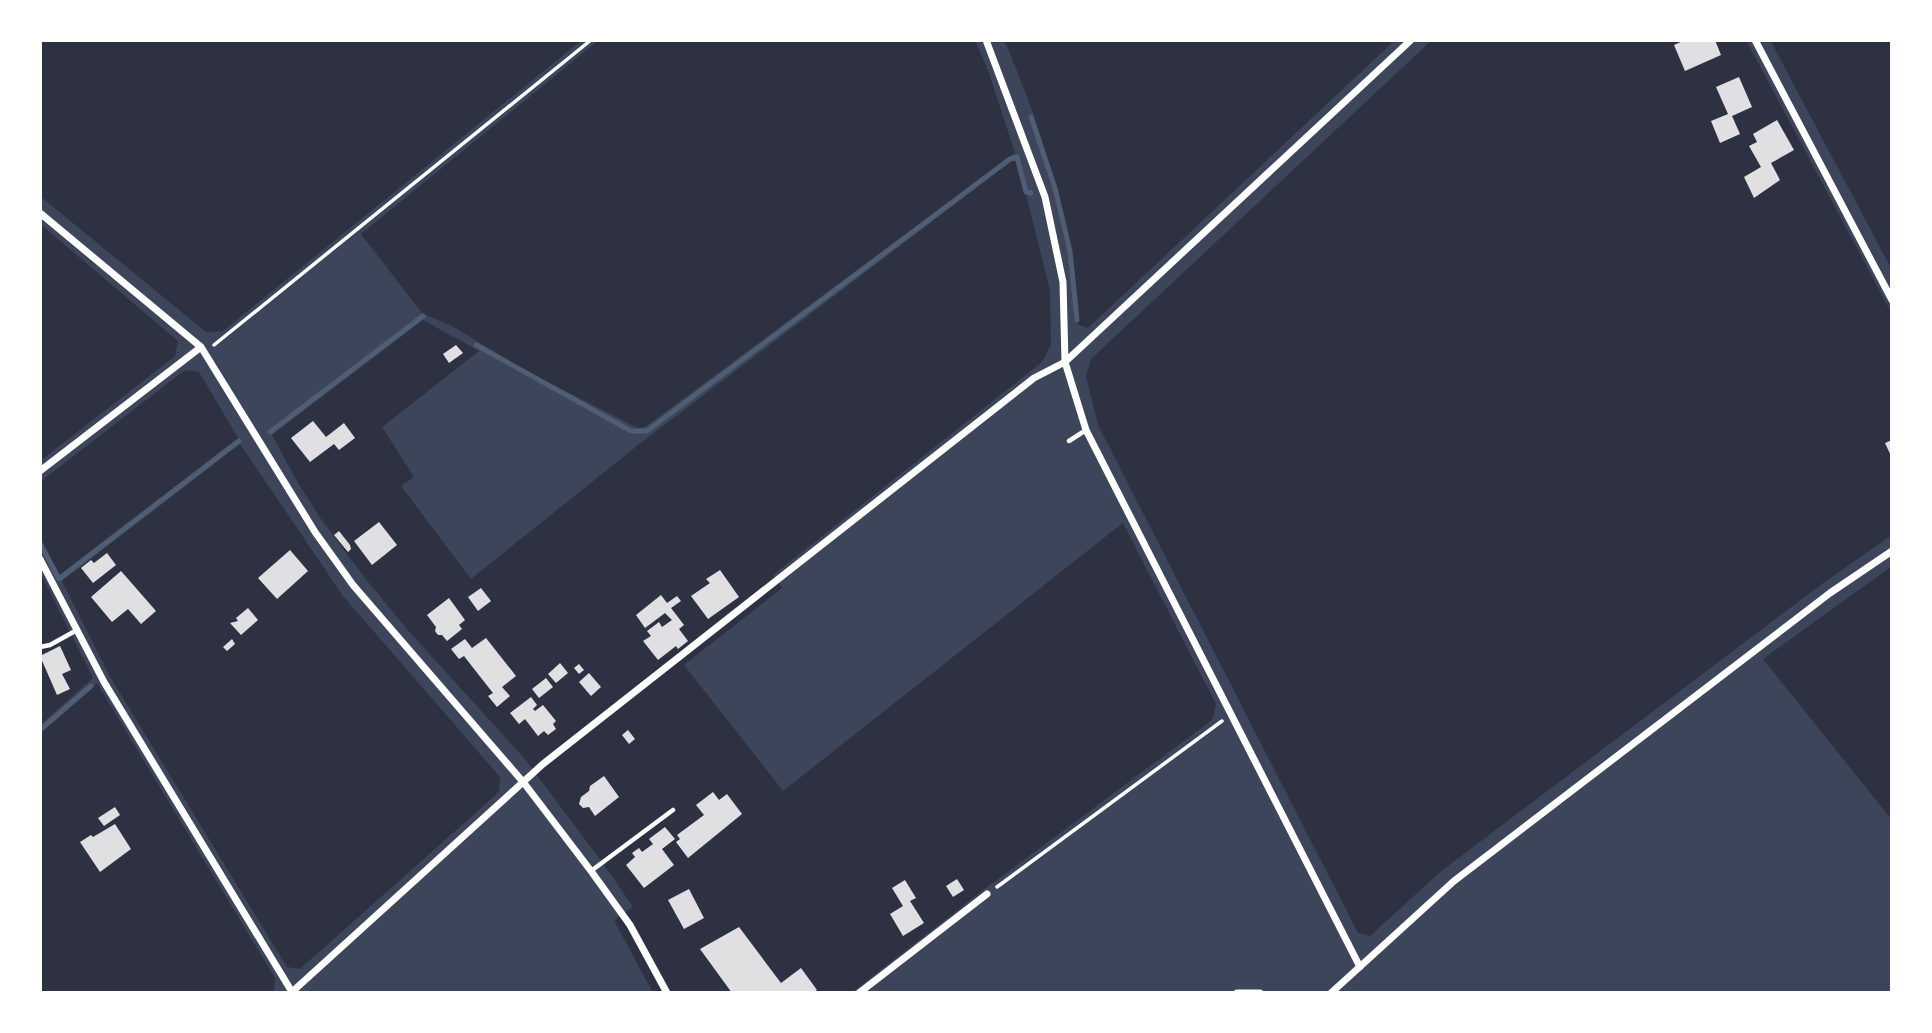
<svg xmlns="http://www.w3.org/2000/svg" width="1932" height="1033" viewBox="0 0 1932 1033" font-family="'Work Sans',sans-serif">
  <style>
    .green { fill: #3c4559; fill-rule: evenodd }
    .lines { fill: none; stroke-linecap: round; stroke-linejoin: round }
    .stream { stroke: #4f5d75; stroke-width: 5 }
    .building { fill: #e0e0e3 }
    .path { stroke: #fff; stroke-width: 3.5 }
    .service { stroke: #fff; stroke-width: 4.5 }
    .minor { stroke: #fff; stroke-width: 7 }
  </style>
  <rect width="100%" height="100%" fill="#2d3142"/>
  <path class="green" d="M 582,40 L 599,40 L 361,234 L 422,313 L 452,326 L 528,372 L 638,428 L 645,427 L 1015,153 L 988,70 L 975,40 L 1004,40 C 1042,127 1074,229 1077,324 L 1088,328 L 1395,40 L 1432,40 L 1091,359 L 1086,376 L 1098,425 L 1358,933 L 1370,936 L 1440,872 L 1823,583 L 1892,535 L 1892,566 L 1763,659 L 1892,820 L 1892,993 L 851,993 L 978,894 L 1212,720 L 1216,704 L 1123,523 L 783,791 L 684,665 L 782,588 L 773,575 L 1042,362 L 1051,345 L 1050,290 L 1018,162 L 1013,160 L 642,442 L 471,579 L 401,486 L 414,477 L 382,427 L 479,351 L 423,320 L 272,435 L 298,483 L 321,519 L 365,578 L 406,628 L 524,758 L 605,866 L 633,907 L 614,920 L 653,993 L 274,993 L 275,978 L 97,683 L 40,733 L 40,725 L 93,678 L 40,572 L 40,539 L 59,575 L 238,438 L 199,372 L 185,370 L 40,482 L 40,461 L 175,356 L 178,341 L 40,224 L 40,196 L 206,332 L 223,331 ZM 240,444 L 343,596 L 500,777 L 499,792 L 300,969 L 287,967 L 109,675 L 62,581 Z
    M 1746,40 L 1770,40 L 1892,270 L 1892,314 Z"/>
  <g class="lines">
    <path class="stream" d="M 1031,117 L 1055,188 L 1070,251 L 1077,320
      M 476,345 L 631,431 L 647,431 L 1010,159 L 1017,157 L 1026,192 L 1031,193
      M 270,432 L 423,316
      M 40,543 L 59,579 L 239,441
      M 40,730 L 91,686"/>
  </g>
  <path class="building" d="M 1685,40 L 1715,40 L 1721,55 L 1685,71 L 1674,45 Z
    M 1739,77 L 1752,107 L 1732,116 L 1740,134 L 1720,143 L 1711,121 L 1728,114 L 1716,87 Z
    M 1777,120 L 1794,150 L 1771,163 L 1780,180 L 1754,198 L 1744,177 L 1761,167 L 1749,146 L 1757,142 L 1753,134 Z
    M 456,345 L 463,353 L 449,363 L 443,354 Z
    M 313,421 L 326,437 L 344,423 L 355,438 L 339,450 L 334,444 L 310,462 L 291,438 Z
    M 1892,440 L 1892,458 L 1885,443 Z
    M 379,522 L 397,545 L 372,565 L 354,541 Z
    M 339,531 L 350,545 L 351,549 L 348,552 L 334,535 Z
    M 290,550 L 308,571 L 277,599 L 258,578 Z
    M 107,553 L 116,565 L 93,583 L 81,568 L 91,560 L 94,563 Z
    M 720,570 L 739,597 L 708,619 L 691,596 L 710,583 L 706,579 Z
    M 121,571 L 156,611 L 141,624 L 128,609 L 112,622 L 91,597 Z
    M 481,588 L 491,601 L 478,611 L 468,597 Z
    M 661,595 L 667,603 L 677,596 L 681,601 L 671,608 L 684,625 L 679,629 L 688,641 L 678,649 L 676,646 L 658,660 L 643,641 L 651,636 L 647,631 L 659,622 L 662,627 L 672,620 L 665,613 L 645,628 L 636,615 Z
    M 449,598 L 465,620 L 459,625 L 462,629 L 447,641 L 442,635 L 438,635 L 435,631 L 436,627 L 427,615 Z
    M 248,608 L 258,620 L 241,635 L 230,623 L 238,621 L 236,618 Z
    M 486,638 L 516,676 L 502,687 L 510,696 L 497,707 L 488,696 L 493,693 L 478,674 L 464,656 L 459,659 L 451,649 L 465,639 L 472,648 Z
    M 232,639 L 235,644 L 227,651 L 223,647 Z
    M 60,646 L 71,670 L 62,674 L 70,689 L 57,695 L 40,656 Z
    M 560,663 L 568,673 L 556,683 L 548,674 Z
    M 579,664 L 584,670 L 579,674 L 574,668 Z
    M 589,673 L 601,687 L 591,696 L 579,682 Z
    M 546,678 L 553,687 L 539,698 L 532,689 Z
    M 531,697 L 537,705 L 533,709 L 535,711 L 543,705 L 556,721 L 553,724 L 556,729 L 548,735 L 544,731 L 538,736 L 525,719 L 519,724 L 510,713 Z
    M 628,730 L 635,739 L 629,744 L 622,735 Z
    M 604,776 L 619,797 L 595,816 L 589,807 L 583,808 L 579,804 L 581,797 L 589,791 L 590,786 Z
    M 713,792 L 719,800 L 727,794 L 742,814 L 688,858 L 676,842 L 680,839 L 677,835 L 704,815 L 696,805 Z
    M 115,807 L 120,815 L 104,826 L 98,818 Z
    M 115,824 L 131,849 L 100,872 L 80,842 L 91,835 L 93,837 Z
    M 665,827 L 675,839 L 662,849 L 674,865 L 644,888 L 626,865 L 635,857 L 632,853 L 639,848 L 642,852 L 653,844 L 649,839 Z
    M 957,879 L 964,890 L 953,897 L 946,886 Z
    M 905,880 L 916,898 L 910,901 L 924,923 L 903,936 L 890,914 L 903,906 L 892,888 Z
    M 689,889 L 704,918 L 684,929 L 668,900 Z
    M 739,927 L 781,983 L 801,968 L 817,990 L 812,993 L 732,993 L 700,949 Z"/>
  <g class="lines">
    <path class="path" d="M 214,345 L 591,40
      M 997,887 L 1222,721"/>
    <path class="service" d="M 1069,441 L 1086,430
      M 40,647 L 50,645 L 77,630
      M 591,871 L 673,810"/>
    <path class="minor" d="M 986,40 L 1045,197 L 1063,282 L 1065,362 L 1086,430 L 1360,967
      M 1755,40 L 1892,300
      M 40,213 L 201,347 L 315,532 L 353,585 L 524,783 L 591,871 L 630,925 L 667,993
      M 40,471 L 201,347
      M 40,559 L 104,682 L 292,992 L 543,764 L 1034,378 L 1065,362 L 1411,40
      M 859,993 L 987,894
      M 1237,993 L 1260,993
      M 1331,993 L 1454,881 L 1830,593 L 1892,551"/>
  </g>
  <rect width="1932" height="1033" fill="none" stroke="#ffffff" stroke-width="84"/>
</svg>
